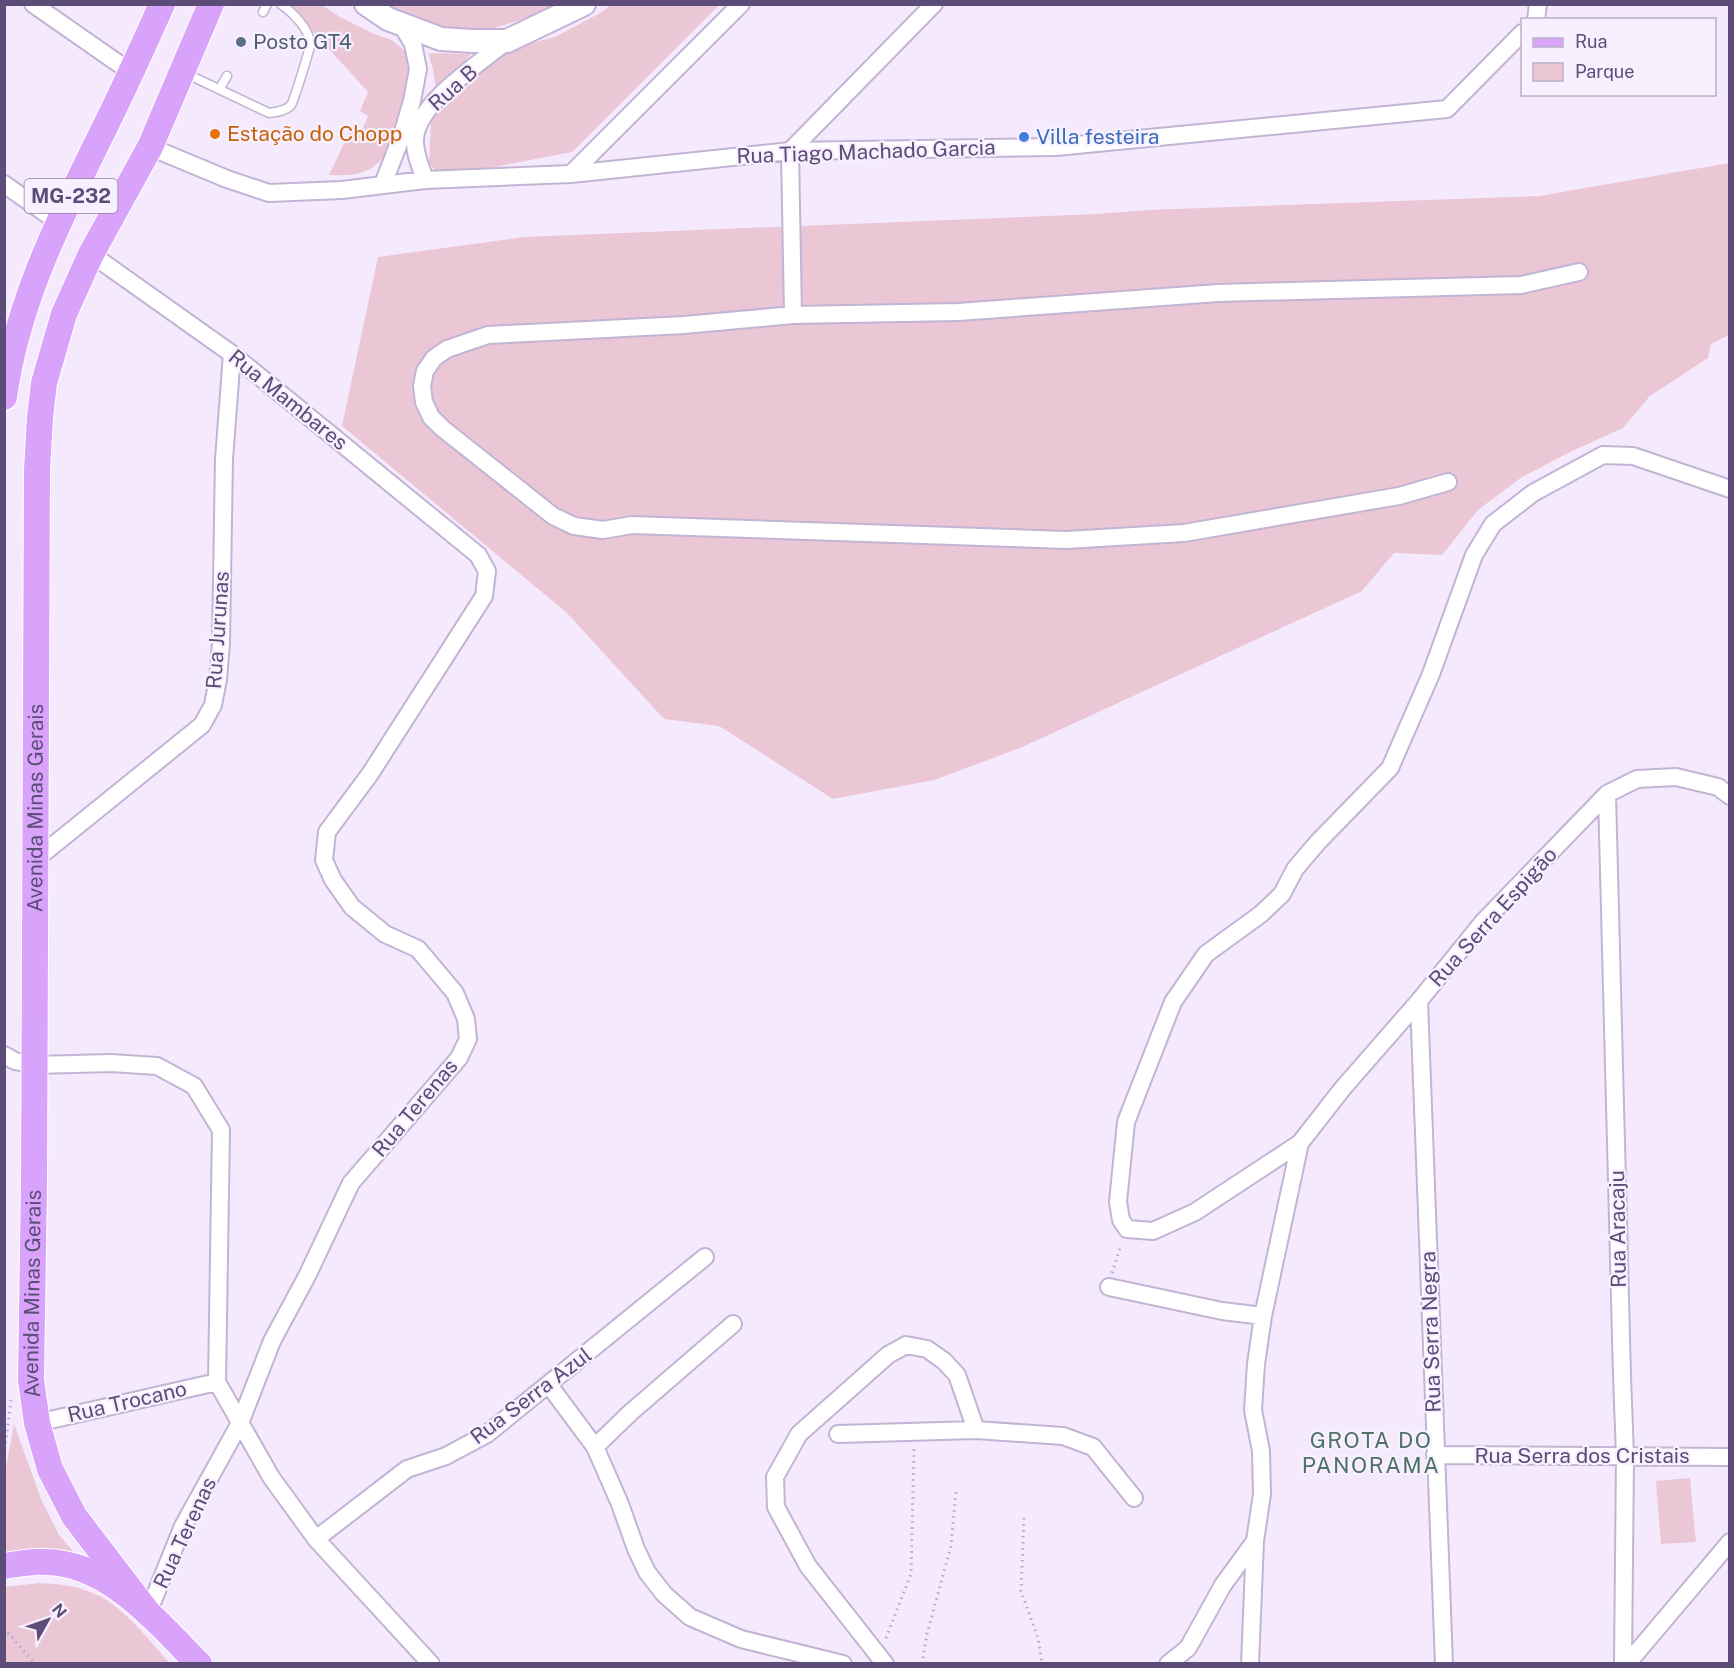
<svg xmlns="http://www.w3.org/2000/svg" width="1734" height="1668" viewBox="0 0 1734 1668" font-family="'Public Sans',sans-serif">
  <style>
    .green { fill: #ebc7d6 }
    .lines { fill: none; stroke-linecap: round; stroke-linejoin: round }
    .lane-casing { stroke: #c2b4d4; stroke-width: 11 }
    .street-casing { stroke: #c2b4d4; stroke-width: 20 }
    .secondary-casing { stroke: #c4b3d9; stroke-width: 26 }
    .primary-casing { stroke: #fff; stroke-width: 28 }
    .path { stroke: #b7a3d8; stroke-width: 3; stroke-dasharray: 1.5 4.5; stroke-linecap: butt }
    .lane { stroke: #fff; stroke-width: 8 }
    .street { stroke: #fff; stroke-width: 16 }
    .secondary { stroke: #fff; stroke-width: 22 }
    .primary { stroke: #d9a2fb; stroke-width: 26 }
    .service-dot { fill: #5c6f8a; stroke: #f9f0ff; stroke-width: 2 }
    .food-dot { fill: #e8710a; stroke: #f9f0ff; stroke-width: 2 }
    .shop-dot { fill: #3f7fe0; stroke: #f9f0ff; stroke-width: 2 }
    .labels { text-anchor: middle; stroke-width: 4.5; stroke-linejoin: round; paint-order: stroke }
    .shield { fill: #f9f0ff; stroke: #8a7da0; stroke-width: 1.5 }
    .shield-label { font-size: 20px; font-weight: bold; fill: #5b4c78 }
    .service-label { font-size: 21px; fill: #4e5e75; stroke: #f9f0ff; text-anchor: start }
    .street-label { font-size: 21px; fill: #5b4c78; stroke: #f9f0ff }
    .food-label { font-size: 21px; fill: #c56008; stroke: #f9f0ff; text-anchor: start }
    .shop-label { font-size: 21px; fill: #366cbe; stroke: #f9f0ff; text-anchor: start }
    .neighbourhood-label { font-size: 22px; letter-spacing: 1.5px; fill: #4e7266; stroke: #f9f0ff }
  </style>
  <rect width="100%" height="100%" fill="#f5eafd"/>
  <path class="green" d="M 289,5 L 322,5 L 340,17 L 372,33 L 392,40 L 407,53 L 411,73 L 390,148 C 373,174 358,176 329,175 L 350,131 L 360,135 L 368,116 L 360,111 L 368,92 Z
    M 381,5 L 555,5 C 525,19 490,33 456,33 C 443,32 396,10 381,5 Z
    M 610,5 L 719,5 L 572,152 L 453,175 C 442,173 435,173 429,162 L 431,120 L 508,49 L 555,37 L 602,12 Z
    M 428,53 L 471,54 L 437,93 L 433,69 Z
    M 1729,163 L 1729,335 L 1711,344 L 1708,358 L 1650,396 L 1623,428 L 1572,451 L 1522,477 L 1478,510 L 1442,555 L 1394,553 L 1362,591 L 1020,748 L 934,780 L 833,799 L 719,726 L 664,719 L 566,612 L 342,426 L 378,257 L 524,237 L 1096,214 L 1147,210 L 1539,196 Z
    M 14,1424 L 41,1499 L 59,1535 L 78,1557 L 5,1555 L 5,1473 Z
    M 1690,1478 L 1696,1542 L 1661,1544 L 1656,1481 Z
    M 39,1583 C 56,1584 74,1585 90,1592 C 123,1604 147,1639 170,1663 L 5,1663 L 5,1587 Z"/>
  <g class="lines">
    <g class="lane-casing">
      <path id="lane" d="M 263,12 L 267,4
        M 185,73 L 269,113 C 276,112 286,111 291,105 C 294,101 309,51 310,46 C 311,30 293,13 281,4
        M 220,88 L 227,76"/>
    </g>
    <g class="street-casing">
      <path id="street" d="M 33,4 L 132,73
        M 1536,20 L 1538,4
        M 150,147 L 227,179 L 269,193 L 342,190 L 425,180 L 571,174 L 790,151 L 1056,147 L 1447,109 L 1522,33
        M 571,174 L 741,4
        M 425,180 C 421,167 414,153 415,139 C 417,103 480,63 507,41
        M 4,184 L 58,222
        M 383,184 L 401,138 L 412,101 L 418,69 L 413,44 L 401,24
        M 91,254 L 232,354 L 478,555 L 487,571 L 484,596 L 370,774 L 327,832 L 324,860 L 333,880 L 352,907 L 385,934 L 418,949 L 455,993 L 466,1019 L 468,1039 L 459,1058 L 351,1183 L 307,1276 L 272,1341 L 240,1423 L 183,1526 L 148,1613
        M 793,315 L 790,151 L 934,4
        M 1448,482 L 1399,496 L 1184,533 L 1066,540 L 632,525 L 603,530 L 574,526 L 553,516 L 442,428 L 431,417 L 424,402 L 422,386 L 425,371 L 434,358 L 447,349 L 488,335 L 684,325 L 793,315 L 958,312 L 1218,293 L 1521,285 L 1579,272
        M 1730,489 L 1633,456 L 1603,455 L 1533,493 L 1493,524 L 1474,555 L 1431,674 L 1390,768 L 1318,842 L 1295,869 L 1282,894 L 1261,914 L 1206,954 L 1173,1002 L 1126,1122 L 1118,1202 L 1121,1220 L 1127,1229 L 1153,1231 L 1195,1212 L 1300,1143 L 1343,1088 L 1419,1001 L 1483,922 L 1607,794 L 1637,779 L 1676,777 L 1718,787 L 1730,796
        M 1607,794 L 1622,1376 L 1625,1456 L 1623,1664
        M 35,860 L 202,725 L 213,705 L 218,679 L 221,643 L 224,459 L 232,354
        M 1419,1001 L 1444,1664
        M 4,1055 L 15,1061 L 35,1065 L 111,1063 L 157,1066 L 194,1086 L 221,1130 L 217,1382
        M 1109,1287 L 1222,1311 L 1263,1316
        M 733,1324 L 630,1413 L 595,1447 L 620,1504 L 636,1549 L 647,1572 L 664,1594 L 690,1617 L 741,1639 L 843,1664
        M 217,1382 L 271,1477 L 316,1539 L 431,1664
        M 549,1385 L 595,1447
        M 37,1423 L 217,1382
        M 838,1434 L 976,1430
        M 1435,1455 L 1730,1457
        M 316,1539 L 407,1469 L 446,1456 L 487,1434 L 705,1257
        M 885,1664 L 808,1566 L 776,1507 L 775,1477 L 799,1434 L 888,1355 L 906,1345 L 927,1349 L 944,1361 L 957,1375 L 976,1430 L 1063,1436 L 1093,1447 L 1134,1498
        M 1168,1664 L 1188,1648 L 1223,1585 L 1255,1541
        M 1250,1664 L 1255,1541 L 1262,1494 L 1261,1451 L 1253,1410 L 1256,1364 L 1263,1316 L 1300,1143
        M 1627,1664 L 1730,1542"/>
    </g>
    <g class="secondary-casing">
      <path id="secondary" d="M 366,4 L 388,19 L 441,39 L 473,41 L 507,41 L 584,4"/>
    </g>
    <g class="primary-casing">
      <g id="primary">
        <path d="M 4,397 C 17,303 59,220 100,137 C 122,93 142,49 162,4"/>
        <path d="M 4,1566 C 18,1564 32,1561 46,1562 C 109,1563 157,1622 199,1664"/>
        <path id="s1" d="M 148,1613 L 74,1516 L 50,1469 L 37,1423 L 31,1380 L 34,1183 L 37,470 L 40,417 L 44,383 L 64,314 L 91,254 L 150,147 L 211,4"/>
      </g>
    </g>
    <path class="path" d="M 1112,1273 L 1121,1245
      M 4,1455 L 11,1400
      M 1024,1518 L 1021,1591 L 1038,1638 L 1042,1664
      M 4,1628 L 35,1664
      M 886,1638 L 911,1574 L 914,1448
      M 922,1664 L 927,1634 L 951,1546 L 956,1490"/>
    <use href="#lane" class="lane"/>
    <use href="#street" class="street"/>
    <use href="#secondary" class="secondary"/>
    <use href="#primary" class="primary"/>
  </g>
  <circle class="service-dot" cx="241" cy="42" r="6"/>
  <circle class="food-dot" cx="215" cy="134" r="6"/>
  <circle class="shop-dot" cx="1024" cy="137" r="6"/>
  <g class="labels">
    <rect class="shield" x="24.5" y="179" width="93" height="34" rx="4.5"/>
    <g class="shield-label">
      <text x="71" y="203">MG-232</text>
    </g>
    <g class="service-label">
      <text x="253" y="49">Posto GT4</text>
    </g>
    <g class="street-label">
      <text transform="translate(453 88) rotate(-42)" y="7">Rua B</text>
      <text transform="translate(866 152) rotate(-2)" y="7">Rua Tiago Machado Garcia</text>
      <text transform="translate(288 400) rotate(39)" y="7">Rua Mambares</text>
      <text transform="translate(218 630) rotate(-86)" y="7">Rua Jurunas</text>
      <text dy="7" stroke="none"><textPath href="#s1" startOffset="838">Avenida Minas Gerais</textPath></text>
      <text transform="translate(1493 917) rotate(-48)" y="7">Rua Serra Espigão</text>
      <text transform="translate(415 1108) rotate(-50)" y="7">Rua Terenas</text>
      <text transform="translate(1618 1229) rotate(-91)" y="7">Rua Aracaju</text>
      <text dy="7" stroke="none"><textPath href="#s1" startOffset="352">Avenida Minas Gerais</textPath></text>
      <text transform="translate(1431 1332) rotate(-92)" y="7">Rua Serra Negra</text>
      <text transform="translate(531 1396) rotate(-37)" y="7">Rua Serra Azul</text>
      <text transform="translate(127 1402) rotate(-13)" y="7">Rua Trocano</text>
      <text x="1582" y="1463">Rua Serra dos Cristais</text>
      <text transform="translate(185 1533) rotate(-65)" y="7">Rua Terenas</text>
    </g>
    <g class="food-label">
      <text x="227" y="141">Estação do Chopp</text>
    </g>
    <g class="shop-label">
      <text x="1036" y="144">Villa festeira</text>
    </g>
    <g class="neighbourhood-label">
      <text x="1371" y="1448">GROTA DO<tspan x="1371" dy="25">PANORAMA</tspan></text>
    </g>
  </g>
  <rect width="1734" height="1668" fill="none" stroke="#5b4c78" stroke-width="12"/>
  <rect x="1521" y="18" width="195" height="78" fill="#f9f0ff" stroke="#baaec9" stroke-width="1.5"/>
  <rect x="1533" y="38" width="30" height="9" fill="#d9a2fb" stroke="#baaec9" stroke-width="1.5"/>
  <text x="1575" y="48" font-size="18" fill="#5b4c78">Rua</text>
  <rect x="1533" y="63" width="30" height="18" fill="#ebc7d6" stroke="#baaec9" stroke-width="1.5"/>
  <text x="1575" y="78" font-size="18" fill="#5b4c78">Parque</text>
  <g transform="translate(48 1620) rotate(50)" stroke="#f9f0ff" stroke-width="4.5" paint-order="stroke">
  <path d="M0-4.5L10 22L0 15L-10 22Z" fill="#5b4c78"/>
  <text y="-9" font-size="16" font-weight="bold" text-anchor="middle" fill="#5b4c78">N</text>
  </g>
</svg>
